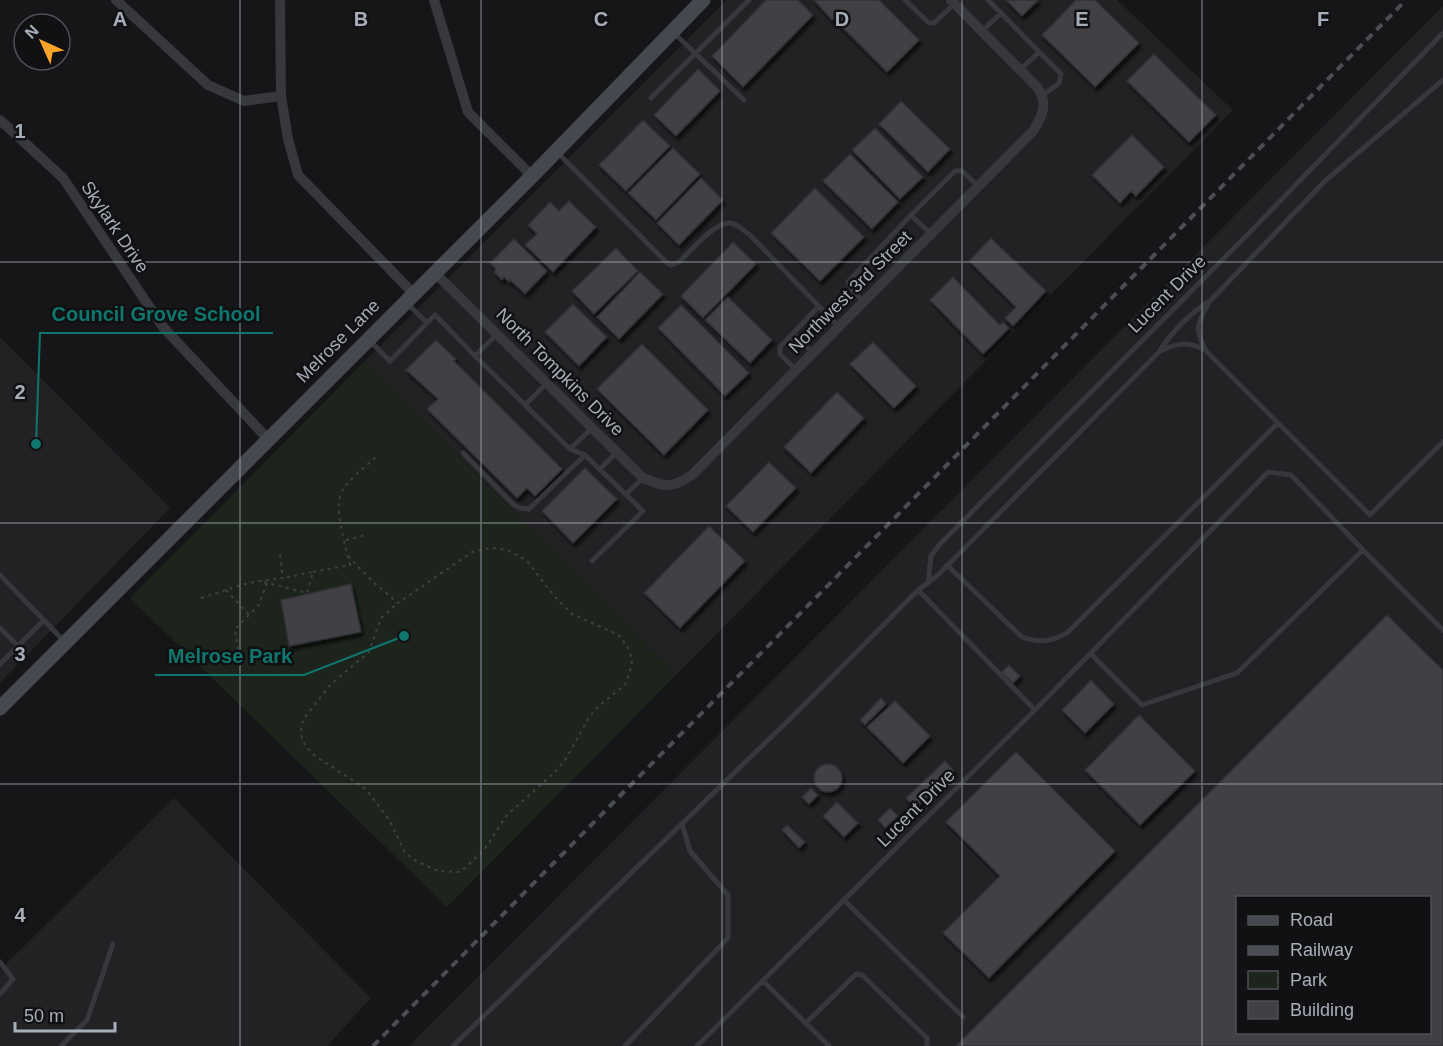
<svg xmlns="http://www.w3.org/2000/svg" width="1443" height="1046" viewBox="0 0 1443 1046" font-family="Arial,sans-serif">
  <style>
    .built { fill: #222225; fill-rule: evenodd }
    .green { fill: #1c241c }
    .building { fill: #404145; stroke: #303034; stroke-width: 1.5; fill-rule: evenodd; filter: url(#shadow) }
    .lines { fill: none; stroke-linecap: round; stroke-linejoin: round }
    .path { stroke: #3d4045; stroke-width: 2; stroke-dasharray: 3 4.5; stroke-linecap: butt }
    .lane { stroke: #37383e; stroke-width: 5 }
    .street { stroke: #37383e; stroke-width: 10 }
    .secondary { stroke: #45484e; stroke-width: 15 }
    .rail { stroke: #4a4d53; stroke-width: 4; stroke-dasharray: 8 6; stroke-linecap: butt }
    .grid { fill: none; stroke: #a7aeb9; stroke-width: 1.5; stroke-opacity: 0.55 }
    .labels { text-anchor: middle; stroke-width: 5; stroke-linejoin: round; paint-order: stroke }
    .street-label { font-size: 18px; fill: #a7aeb9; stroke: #111113 }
    .grid-label { font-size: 20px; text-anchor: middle; font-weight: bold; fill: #a7aeb9; stroke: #111113; stroke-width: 5; stroke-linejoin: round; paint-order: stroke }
    .leader { fill: none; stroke: #0f766e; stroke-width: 2 }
    .callout-dot { fill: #0f766e; stroke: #111113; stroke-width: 2 }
    .callout-label { font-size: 20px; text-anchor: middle; font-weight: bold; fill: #0f766e; stroke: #111113; stroke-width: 5; stroke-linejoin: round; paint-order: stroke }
  </style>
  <defs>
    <filter id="shadow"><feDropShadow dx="2.5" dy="4" stdDeviation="1.5" flood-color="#0009"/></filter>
  </defs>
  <rect width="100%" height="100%" fill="#161618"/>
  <path class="built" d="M 727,0 L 1117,0 L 1233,110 L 676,675 L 365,361 Z
    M 1443,6 L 1443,1046 L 409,1046 ZM 1238,898 L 1430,898 L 1430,1032 L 1238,1032 Z
    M 0,337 L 170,508 L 0,683 Z
    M 174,798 L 371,998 L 327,1046 L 0,1046 L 0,970 Z"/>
  <path class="green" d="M 365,361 L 676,675 L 447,907 L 130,598 Z"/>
  <path class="building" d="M 766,0 L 798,0 L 813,15 L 743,87 L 712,56 Z
    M 814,0 L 879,0 L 919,40 L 887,72 L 834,19 L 832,20 Z
    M 1006,0 L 1038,0 L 1022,16 Z
    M 1076,0 L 1095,0 L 1139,43 L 1095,87 L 1042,35 Z
    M 1154,54 L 1216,115 L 1189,142 L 1127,81 Z
    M 698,69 L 720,91 L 676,136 L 654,115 Z
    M 901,101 L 950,149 L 928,172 L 879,124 Z
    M 643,120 L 670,146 L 626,191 L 599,165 Z
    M 875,128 L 923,177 L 900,199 L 852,150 Z
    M 1132,135 L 1164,167 L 1136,196 L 1131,191 L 1120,203 L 1092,175 Z
    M 673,148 L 700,174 L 656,220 L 628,193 Z
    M 850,154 L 898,202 L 872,229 L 823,181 Z
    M 701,178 L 723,200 L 679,245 L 657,223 Z
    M 815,188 L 864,237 L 820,281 L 771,233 Z
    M 569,201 L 596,227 L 553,272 L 525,245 L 537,234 L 528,225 L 550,202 L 559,211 Z
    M 991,238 L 1046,291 L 1013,326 L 1005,318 L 1016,307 L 969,261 Z
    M 514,239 L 547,271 L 525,294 L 510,280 L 509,282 L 504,277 L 502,280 L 494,272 L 496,269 L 490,263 Z
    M 733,242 L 756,264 L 703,318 L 681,296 Z
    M 616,248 L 638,271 L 594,314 L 572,291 Z
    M 640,272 L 663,294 L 619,339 L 597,317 Z
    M 953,277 L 1000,325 L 1003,322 L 1009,328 L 983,354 L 930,300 Z
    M 728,297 L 772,340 L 750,363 L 705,320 Z
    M 573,304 L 607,337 L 579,366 L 545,332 Z
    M 681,305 L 749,373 L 725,396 L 658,328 Z
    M 436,340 L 456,359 L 454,361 L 562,469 L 535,496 L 527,488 L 517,498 L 427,409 L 438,399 L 406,370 Z
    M 873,342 L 916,386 L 894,408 L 850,364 Z
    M 642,344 L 708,410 L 664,455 L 597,389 Z
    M 837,392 L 864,418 L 811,473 L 784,447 Z
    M 769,462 L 796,488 L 753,532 L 726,506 Z
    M 585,468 L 617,499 L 573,543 L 542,511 Z
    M 709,526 L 745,561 L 680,628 L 644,593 Z
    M 351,584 L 361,632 L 289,646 L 281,600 Z
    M 1387,615 L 1443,670 L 1443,1046 L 956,1046 ZM 1238,898 L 1430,898 L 1430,1032 L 1238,1032 Z
    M 1009,665 L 1020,676 L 1013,683 L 1002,672 Z
    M 1091,680 L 1114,704 L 1085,733 L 1062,710 Z
    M 881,698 L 886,704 L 865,725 L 860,720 Z
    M 895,701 L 930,736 L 903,763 L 867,727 Z
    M 1139,715 L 1195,771 L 1140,825 L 1085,770 Z
    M 1016,752 L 1115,851 L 989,978 L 943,933 L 1000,876 L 946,822 Z
    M 945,761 L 954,771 L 916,808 L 906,798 Z
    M814 778a14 14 0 1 1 28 0a14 14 0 1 1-28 0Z
    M 811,788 L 818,795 L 809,804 L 802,797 Z
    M 837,802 L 858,823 L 844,837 L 823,816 Z
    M 890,808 L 898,816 L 885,828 L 878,820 Z
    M 787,825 L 805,842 L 799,848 L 782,830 Z"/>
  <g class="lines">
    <path class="path" d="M 346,540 L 362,536 L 365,533
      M 280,555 L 283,578 L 259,581 L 307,593 L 313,572 L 283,578
      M 348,556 L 372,581 L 398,603 L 472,552 L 490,548 L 501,549 L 510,551 L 527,561 L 555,597 L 572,614 L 619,635 L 628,648 L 631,656 L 632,665 L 625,685 L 601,704 L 589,717 L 567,757 L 557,770 L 507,815 L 484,850 L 465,868 L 458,872 L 438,871 L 414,860 L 404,851 L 390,821 L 366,789 L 315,756 L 306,747 L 302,738 L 301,726 L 305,717 L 330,685 L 369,652 L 381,618 L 398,603
      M 313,572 L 350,565 C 346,546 333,509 342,491 C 350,478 365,467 376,457
      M 226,590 L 249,615
      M 201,598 C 222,592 237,585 259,581
      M 239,657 L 235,629 L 259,605 L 267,583"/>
    <path class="lane" d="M 905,0 L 929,23 L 934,23 L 955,3
      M 988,0 L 1061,74 L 1059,83 L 1043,95
      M 982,31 L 1001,13
      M 674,33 L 744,100
      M 1021,69 L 1039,52
      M 651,98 L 749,0
      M 557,152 L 667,263 L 671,265 L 679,262 C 690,252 715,221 730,223 C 738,224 744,231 750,235 L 839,327
      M 911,215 L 955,171 L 962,171 L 978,186
      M 406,302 L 427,323 L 435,315 L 475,356 L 497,334
      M 864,302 L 851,289 L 848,282 L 911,215 L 931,234
      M 793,333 L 813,353
      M 369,340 L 390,361 L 427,323
      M 1205,349 C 1194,329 1198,322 1209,302
      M 1160,351 C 1177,343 1188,341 1205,350 L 1370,515 L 1443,442
      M 475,356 L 570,449 L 592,428
      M 796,370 L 780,354 L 780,347 L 819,306
      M 525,405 L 547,383
      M 570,449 L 585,455 L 643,511 L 592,561
      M 463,453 L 514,505 L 520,508 L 529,509 L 585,455
      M 600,469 L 617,452
      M 626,494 L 643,478
      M 1363,550 L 1443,630
      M 947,565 L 1022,637 C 1039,643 1051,642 1067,633 L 1278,423
      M 0,575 L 63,640
      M 928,583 L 931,556 L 940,544 L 1251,231 L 1443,33
      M 0,628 L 18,646
      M 0,664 L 44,620
      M 1035,710 L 1268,472 L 1291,475 L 1363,550 L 1237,673 L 1142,705 L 1091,654
      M 844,900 L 963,1017
      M 0,962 L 13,979 L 0,994
      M 763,981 L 829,1046
      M 806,1023 L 856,974 L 862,975 L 927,1038 L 927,1046
      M 61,1046 L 87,1020 L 113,944
      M 453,1046 L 800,709 L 918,590 L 937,576 L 1159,352 C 1172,332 1190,313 1210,301 L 1325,181 L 1443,80
      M 625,1046 L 728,938 L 728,895 L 690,851 L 682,824
      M 697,1046 L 1035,710 L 918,590"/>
    <path class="street" d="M 116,0 L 208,85 L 244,101 L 281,96
      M 280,0 L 281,96 L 288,139 L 298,175 L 413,293
      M 434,0 L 468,112 L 532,176
      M 0,120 L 63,178 L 163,327 L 268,439
      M 434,272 L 643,478 C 666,487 670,489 692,475 L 1033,131 C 1042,117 1049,103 1037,87 L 951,0"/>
    <path class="secondary" d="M 0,708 L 532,176 L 703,0"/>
    <path class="rail" d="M 373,1046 L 1406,0"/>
  </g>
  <path class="grid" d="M 240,0 L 240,1046M 481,0 L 481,1046M 722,0 L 722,1046M 962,0 L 962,1046M 1202,0 L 1202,1046M 0,262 L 1443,262M 0,523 L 1443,523M 0,784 L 1443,784"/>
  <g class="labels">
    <g class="street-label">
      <text transform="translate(115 227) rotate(56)" y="6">Skylark Drive</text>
      <text transform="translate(850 292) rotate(-45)" y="6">Northwest 3rd Street</text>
      <text transform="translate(1167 294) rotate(-45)" y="6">Lucent Drive</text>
      <text transform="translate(338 341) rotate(-45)" y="6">Melrose Lane</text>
      <text transform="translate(560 372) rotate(45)" y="6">North Tompkins Drive</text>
      <text transform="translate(916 808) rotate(-45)" y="6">Lucent Drive</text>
    </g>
  </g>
  <g class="grid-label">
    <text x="120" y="26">A</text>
    <text x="361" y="26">B</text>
    <text x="601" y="26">C</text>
    <text x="842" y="26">D</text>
    <text x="1082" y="26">E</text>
    <text x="1323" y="26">F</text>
    <text x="20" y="138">1</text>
    <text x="20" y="399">2</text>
    <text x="20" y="661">3</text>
    <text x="20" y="922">4</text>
  </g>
  <path class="leader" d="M36 444L40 333H273M404 636L304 675H155"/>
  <g class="callout-dot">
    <circle cx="36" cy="444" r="6"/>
    <circle cx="404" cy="636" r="6"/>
  </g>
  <g class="callout-label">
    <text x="156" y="321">Council Grove School</text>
    <text x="230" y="663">Melrose Park</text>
  </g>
  <rect x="1236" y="896" width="195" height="138" fill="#111113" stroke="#4d5055" stroke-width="1.5"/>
  <rect x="1248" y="916" width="30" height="9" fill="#45484e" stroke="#4d5055" stroke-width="1.5"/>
  <text x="1290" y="926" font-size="18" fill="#a7aeb9">Road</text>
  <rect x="1248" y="946" width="30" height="9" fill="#4a4d53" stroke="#4d5055" stroke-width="1.5"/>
  <text x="1290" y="956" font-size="18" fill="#a7aeb9">Railway</text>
  <rect x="1248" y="971" width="30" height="18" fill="#1c241c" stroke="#4d5055" stroke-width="1.5"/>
  <text x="1290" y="986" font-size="18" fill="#a7aeb9">Park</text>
  <rect x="1248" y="1001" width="30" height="18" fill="#404145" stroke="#4d5055" stroke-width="1.5"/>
  <text x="1290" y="1016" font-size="18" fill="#a7aeb9">Building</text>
  <g transform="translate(42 42) rotate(315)"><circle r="28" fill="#111113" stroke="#4d5055" stroke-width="1.5"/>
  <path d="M0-4.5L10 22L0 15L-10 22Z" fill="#fea428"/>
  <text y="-9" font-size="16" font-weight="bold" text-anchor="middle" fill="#a7aeb9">N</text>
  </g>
  <path d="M15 1022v9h100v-9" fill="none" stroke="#a7aeb9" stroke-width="3"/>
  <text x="24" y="1022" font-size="18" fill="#a7aeb9" stroke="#111113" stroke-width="4.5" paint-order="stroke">50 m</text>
</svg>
